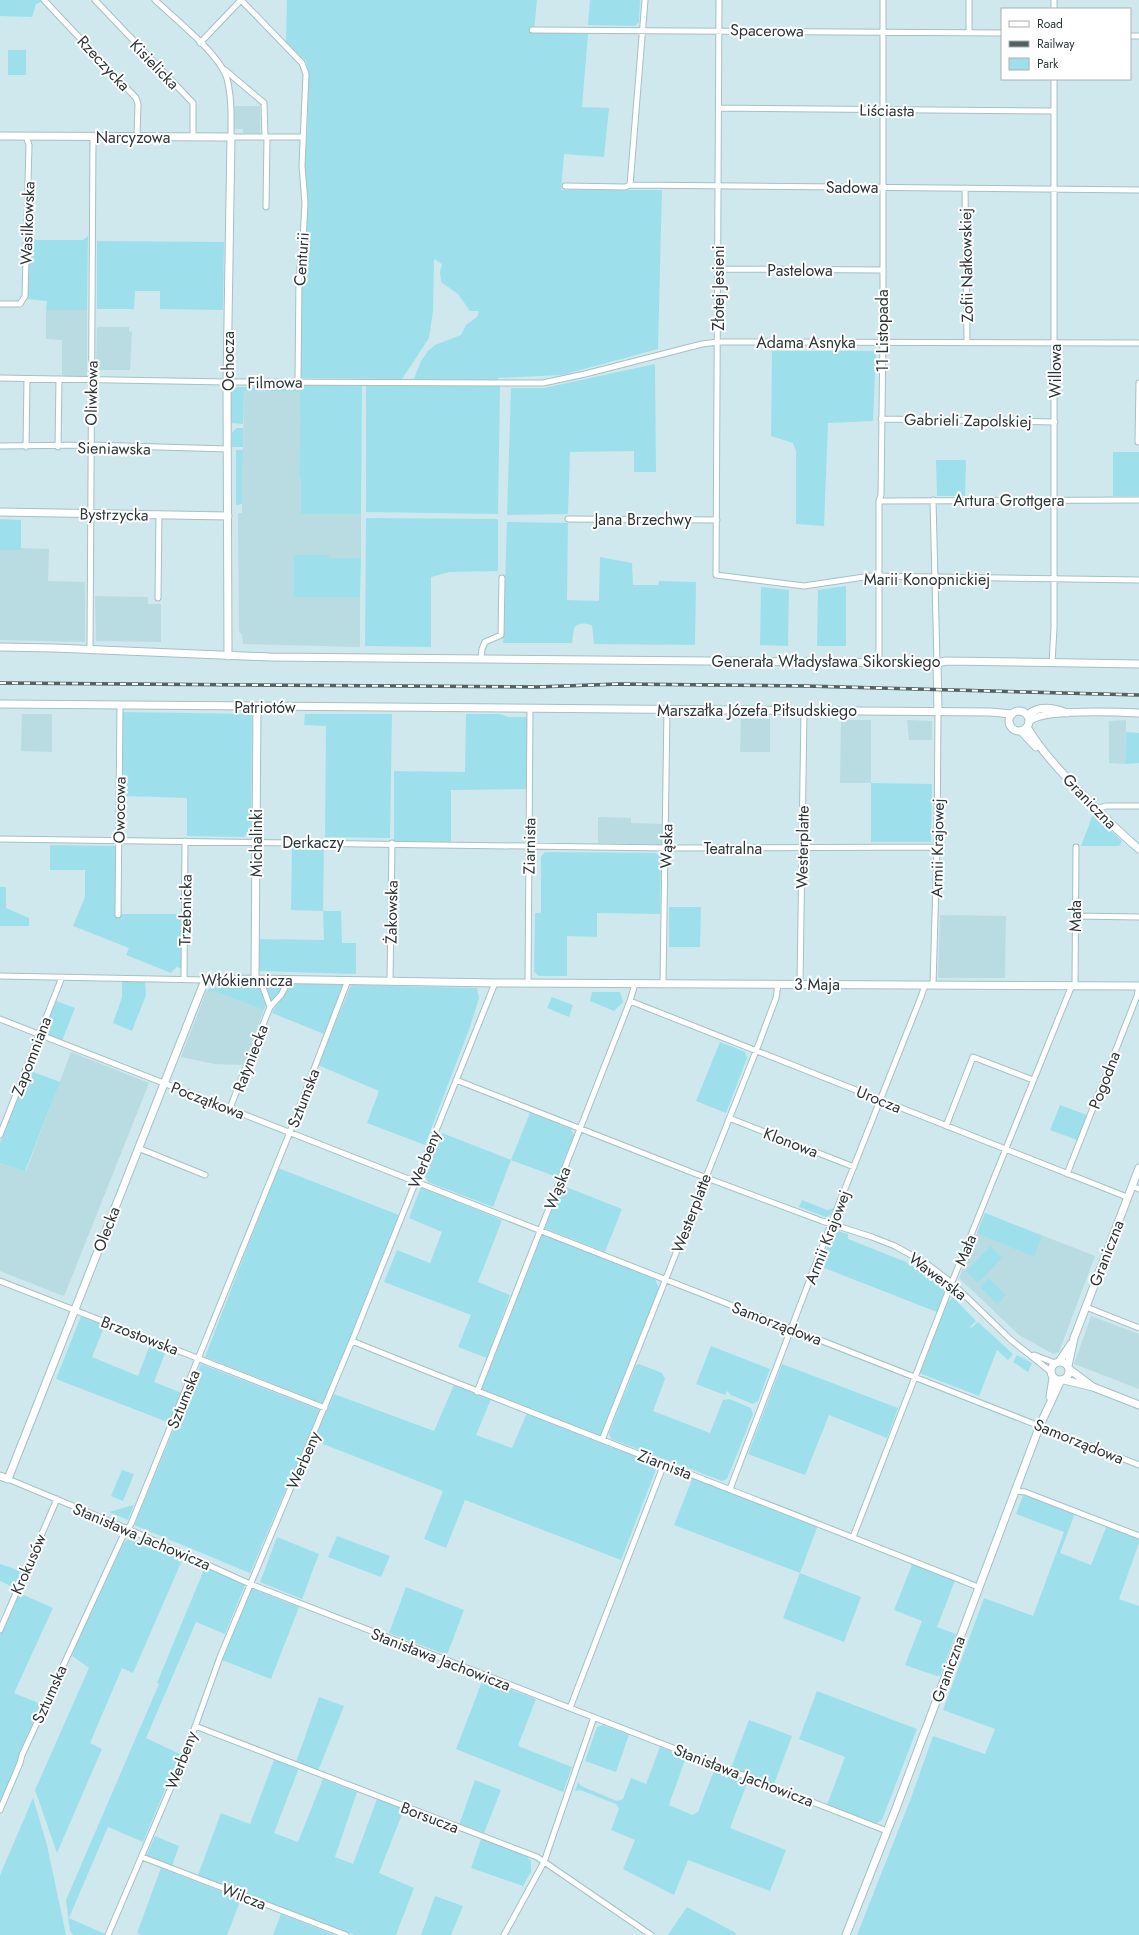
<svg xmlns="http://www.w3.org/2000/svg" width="1139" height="1935" viewBox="0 0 1139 1935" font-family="Jost,sans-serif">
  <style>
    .built { fill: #b9dce3 }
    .green { fill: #9de0ec }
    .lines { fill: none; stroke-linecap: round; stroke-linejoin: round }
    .street-casing { stroke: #a6c0c4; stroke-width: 7 }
    .secondary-casing { stroke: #a6c0c4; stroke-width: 9 }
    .street { stroke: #fff; stroke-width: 5 }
    .secondary { stroke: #fff; stroke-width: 7 }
    .rail-casing { stroke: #536163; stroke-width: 3.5 }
    .rail { stroke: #fff; stroke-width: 2; stroke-dasharray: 6; stroke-linecap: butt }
    .labels { text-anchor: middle; stroke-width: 4; stroke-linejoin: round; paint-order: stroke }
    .street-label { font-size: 16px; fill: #2d3739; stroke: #fff }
  </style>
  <rect width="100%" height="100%" fill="#cee8ed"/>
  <path class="built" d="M 233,106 L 260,106 L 260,134 L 243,133 L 243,129 L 233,129 Z
    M 46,310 L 87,310 L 87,376 L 62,376 L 62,340 L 46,339 Z
    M 97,327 L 129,327 L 129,331 L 132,332 L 130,370 L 96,370 Z
    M 244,391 L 300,392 L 299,477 L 301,477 L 301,514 L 361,514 L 361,558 L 329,558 L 329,556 L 294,597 L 360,597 L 360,647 L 243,644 L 242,635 L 239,631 L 238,531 L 238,513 L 242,513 Z
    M 21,548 L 49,549 L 48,581 L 85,582 L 85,642 L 0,640 L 0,550 L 21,550 Z
    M 95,596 L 148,597 L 148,604 L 161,604 L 161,642 L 96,641 Z
    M 22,714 L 52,714 L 52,752 L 21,751 Z
    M 741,719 L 770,719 L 770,752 L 740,752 Z
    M 841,720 L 871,720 L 871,783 L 840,783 Z
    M 907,720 L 932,721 L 932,740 L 909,740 Z
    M 1126,720 L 1125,764 L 1109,763 L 1109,721 Z
    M 598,817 L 631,818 L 631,823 L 664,824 L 664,845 L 598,843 Z
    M 940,915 L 1006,916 L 1005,978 L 938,978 Z
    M 214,990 L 264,1010 L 243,1065 L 214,1064 L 181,1057 L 206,992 Z
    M 71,1052 L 149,1083 L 65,1294 L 63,1296 L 0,1271 L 0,1163 L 26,1171 Z
    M 985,1213 L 1095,1256 L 1059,1352 L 1053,1354 L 1019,1335 L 959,1278 Z
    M 1091,1316 L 1139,1334 L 1139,1389 L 1074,1364 Z"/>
  <path class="green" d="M 0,0 L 42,0 L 43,1 L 36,4 L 32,17 L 0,16 Z
    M 287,0 L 537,0 L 534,32 L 588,34 L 582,107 L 609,108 L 604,157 L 564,154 L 561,190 L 662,190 L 658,349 L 562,375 L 498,378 L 498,380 L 414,379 L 421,361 L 428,351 L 435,345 L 461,335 L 466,325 L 477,317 L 479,311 L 470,311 L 458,294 L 441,282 L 440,272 L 442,264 L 434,259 L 433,311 L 429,338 L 402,379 L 300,378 L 301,266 L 307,208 L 304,154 L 307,139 L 309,73 L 306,61 L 286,42 Z
    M 590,0 L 640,0 L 639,22 L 635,26 L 588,25 Z
    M 8,50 L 26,50 L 26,75 L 8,75 Z
    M 88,236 L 87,310 L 46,310 L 47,301 L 27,299 L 29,244 L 33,244 L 34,237 L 36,240 L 83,240 Z
    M 97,241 L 224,242 L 223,310 L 160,309 L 160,291 L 135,291 L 134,309 L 97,309 Z
    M 772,351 L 876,351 L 873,421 L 828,423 L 824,526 L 796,524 L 796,451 L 793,443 L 771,436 Z
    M 655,364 L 656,472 L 634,472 L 634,451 L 570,452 L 568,514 L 507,515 L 511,388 L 544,388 Z
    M 301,383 L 362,384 L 361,514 L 301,514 L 301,478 L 299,477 L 300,392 L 244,391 L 243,424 L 231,423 L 231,393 L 235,387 L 300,386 Z
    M 366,384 L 500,386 L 498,514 L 366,512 Z
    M 236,428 L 243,428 L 243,447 L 232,447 L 232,433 Z
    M 236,450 L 243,450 L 242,504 L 236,505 Z
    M 1113,452 L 1139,452 L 1139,496 L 1113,496 Z
    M 936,460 L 966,460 L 965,496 L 937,496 Z
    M 366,518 L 498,519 L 498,571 L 449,572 L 431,577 L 431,647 L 365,646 Z
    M 0,519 L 21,520 L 21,550 L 0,550 Z
    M 507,522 L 568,523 L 567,600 L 599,601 L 600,557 L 632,563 L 633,585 L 658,585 L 659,581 L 696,582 L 695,645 L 594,644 L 592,625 C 585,623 578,622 574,628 L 572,643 L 503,643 Z
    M 294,555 L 329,555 L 329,558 L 361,558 L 360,597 L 294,597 Z
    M 846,586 L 846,646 L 817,646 L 818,590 Z
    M 761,587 L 789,590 L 788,646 L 760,645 Z
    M 122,712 L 252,714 L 251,828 L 244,837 L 187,836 L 187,798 L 124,796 L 124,774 L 121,774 Z
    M 305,714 L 392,714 L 390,838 L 325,837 L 326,726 L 304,725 Z
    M 466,714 L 499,714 L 509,717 L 527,717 L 527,789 L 451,790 L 451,842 L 394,841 L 394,771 L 465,772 Z
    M 1126,732 L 1139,733 L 1139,763 L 1125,764 Z
    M 871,783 L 932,784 L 931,842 L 871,842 Z
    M 1093,814 L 1105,825 L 1104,827 L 1109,831 L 1110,830 L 1122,841 L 1119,846 L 1081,846 Z
    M 50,845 L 115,846 L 115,897 L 120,897 L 120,914 L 183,914 L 183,969 L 176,967 L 171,973 L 126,955 L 129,948 L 73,926 L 85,897 L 85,870 L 50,870 Z
    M 292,845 L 324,846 L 323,911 L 341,911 L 342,943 L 356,943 L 356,974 L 259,971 L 259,939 L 324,940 L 323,911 L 291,910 Z
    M 545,852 L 656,853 L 661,857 L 660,914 L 597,913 L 597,937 L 567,936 L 567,976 L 539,976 L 534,972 L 535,913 L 541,913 L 541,857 Z
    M 0,887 L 6,887 L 6,908 L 29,918 L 29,926 L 0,926 Z
    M 669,907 L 701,907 L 700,947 L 669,947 Z
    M 122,980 L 145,981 L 146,995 L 132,1031 L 113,1023 L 122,997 Z
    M 290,983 L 344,985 L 324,1034 L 272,1013 C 276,1002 286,995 290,983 Z
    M 264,984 L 285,984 L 280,994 L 271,1003 L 269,1001 Z
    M 218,985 L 259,985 L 266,1004 L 264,1010 L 214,991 L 206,992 L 210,988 Z
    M 351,985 L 477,988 L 479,998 L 470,1027 L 425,1145 L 367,1123 L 379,1091 L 318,1065 Z
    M 592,992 L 620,992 L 623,1002 L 614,1011 L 590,1001 Z
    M 552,997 L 573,1005 L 569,1017 L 547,1008 Z
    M 56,1001 L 75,1008 L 62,1041 L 43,1034 Z
    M 720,1042 L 745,1052 L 747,1058 L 726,1113 L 696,1101 Z
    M 28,1070 L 60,1082 L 25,1171 L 0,1163 L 0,1143 Z
    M 1060,1105 L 1087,1115 L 1077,1140 L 1050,1130 Z
    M 530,1113 L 571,1129 L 574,1135 L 557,1177 L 511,1160 L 493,1207 L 428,1182 L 425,1175 L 442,1133 L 511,1160 Z
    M 278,1168 L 399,1215 L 324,1404 L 205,1357 Z
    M 561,1185 L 622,1209 L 605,1252 L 544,1228 Z
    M 421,1187 L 502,1220 L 478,1282 L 510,1295 L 487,1358 L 458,1347 L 471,1315 L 384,1282 L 397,1250 L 430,1263 L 442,1232 L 409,1218 Z
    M 802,1200 L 827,1210 L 834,1208 L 830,1215 L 826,1217 L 799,1207 Z
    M 985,1213 L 1042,1236 L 1034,1257 L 977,1233 Z
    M 834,1230 L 848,1234 L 848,1239 L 906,1262 L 943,1286 L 944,1294 L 937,1312 L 819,1266 Z
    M 542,1234 L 655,1279 L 659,1288 L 600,1437 L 480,1390 Z
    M 990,1246 L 1002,1258 L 978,1283 L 966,1271 Z
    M 989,1278 L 1006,1295 L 997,1304 L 980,1287 Z
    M 953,1297 L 976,1321 L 970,1327 L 971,1328 L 978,1322 L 1013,1354 L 1008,1360 L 997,1350 L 979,1396 L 919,1373 L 946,1304 Z
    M 81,1316 L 109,1327 L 108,1329 L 104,1327 L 92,1357 L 138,1376 L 151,1342 L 167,1348 L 154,1382 L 182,1393 L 170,1423 L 56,1379 Z
    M 711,1346 L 770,1369 L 758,1401 L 753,1404 L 731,1395 L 727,1391 L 725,1395 L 696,1384 Z
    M 1017,1355 L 1032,1363 L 1028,1372 L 1013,1362 Z
    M 201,1364 L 320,1410 L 250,1573 L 134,1525 Z
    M 639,1364 L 662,1373 L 665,1379 L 653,1411 L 710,1433 L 723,1400 L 729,1399 L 751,1408 L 753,1414 L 727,1479 L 722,1481 L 611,1439 L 609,1433 L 636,1365 Z
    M 782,1364 L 898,1408 L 887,1438 L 829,1415 L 805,1475 L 748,1454 Z
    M 454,1385 L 491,1399 L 476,1435 L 512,1448 L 527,1413 L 605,1445 L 658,1464 L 621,1560 L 465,1500 L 446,1548 L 424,1539 L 443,1491 L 313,1440 L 334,1394 L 434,1431 Z
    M 122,1470 L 134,1474 L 123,1501 L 111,1496 Z
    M 693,1477 L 818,1525 L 800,1573 L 861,1597 L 844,1642 L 783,1618 L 800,1573 L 674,1525 Z
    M 1024,1493 L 1075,1513 L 1060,1553 L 1091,1565 L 1107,1525 L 1139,1538 L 1139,1543 L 1119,1599 L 1139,1606 L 1139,1935 L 857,1935 L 911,1798 L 933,1736 L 985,1754 L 995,1729 L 943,1710 L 984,1598 L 1033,1616 L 1064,1532 L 1016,1514 Z
    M 134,1505 L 128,1520 L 109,1512 Z
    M 337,1536 L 390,1556 L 381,1577 L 328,1557 Z
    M 277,1537 L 319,1554 L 302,1599 L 260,1582 Z
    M 129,1538 L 183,1558 L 133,1673 L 122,1668 L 90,1743 L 102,1749 L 57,1853 L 35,1790 L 89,1668 L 71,1655 L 123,1544 Z
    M 913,1562 L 956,1578 L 937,1627 L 956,1634 L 940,1676 L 937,1676 L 905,1665 L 922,1621 L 894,1610 Z
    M 0,1564 L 21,1571 L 17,1586 L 13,1587 L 0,1581 Z
    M 205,1567 L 245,1585 L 225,1634 L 196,1622 L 146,1738 L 180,1754 L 143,1842 L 108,1827 L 69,1918 L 105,1934 L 104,1935 L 73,1935 L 70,1931 L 66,1900 L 159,1684 L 157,1683 Z
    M 406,1587 L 464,1610 L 447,1655 L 389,1633 Z
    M 250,1588 L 299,1607 L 271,1679 L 222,1660 Z
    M 19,1593 L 53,1608 L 14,1693 L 41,1704 L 19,1754 L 18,1764 L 0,1805 L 0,1635 Z
    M 483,1679 L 536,1699 L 518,1746 L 572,1767 L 563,1792 L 456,1749 Z
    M 817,1691 L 917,1729 L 882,1820 L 875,1824 L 827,1805 L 845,1757 L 799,1739 Z
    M 319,1697 L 344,1706 L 318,1771 L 296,1762 Z
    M 749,1720 L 792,1736 L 774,1784 L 731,1768 Z
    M 603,1725 L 629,1735 L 616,1772 L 585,1761 L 597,1727 Z
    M 660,1747 L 686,1757 L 669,1805 L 692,1815 L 698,1812 L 715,1768 L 748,1781 L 730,1828 L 786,1850 L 770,1891 L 688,1860 L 674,1895 L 623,1869 L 635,1840 L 611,1830 L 619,1809 L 616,1804 L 580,1790 L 575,1791 L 578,1782 L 581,1786 L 617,1801 L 623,1799 L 631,1778 L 646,1784 Z
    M 274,1760 L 299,1768 L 274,1833 L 298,1842 L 323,1779 L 357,1792 L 335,1857 L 353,1864 L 377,1799 L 404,1809 L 379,1873 L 414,1888 L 396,1935 L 355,1935 L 198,1875 L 221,1813 L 250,1824 Z
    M 475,1780 L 501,1790 L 484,1833 L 460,1824 L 460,1822 Z
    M 33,1798 L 47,1845 L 66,1935 L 0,1935 L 0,1875 Z
    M 155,1836 L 179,1846 L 172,1866 L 146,1856 Z
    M 481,1839 L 525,1855 L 531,1861 L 531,1872 L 523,1886 L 471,1868 Z
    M 161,1868 L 241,1899 L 227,1935 L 141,1935 L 137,1933 Z
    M 435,1896 L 463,1906 L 451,1935 L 421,1935 Z
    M 687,1907 L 736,1933 L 734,1935 L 668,1935 Z
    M 281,1914 L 335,1935 L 273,1935 Z"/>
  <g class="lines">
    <g class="street-casing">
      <path id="street" d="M 44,0 L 136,98 L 138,104 L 137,136
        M 95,0 L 193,103 L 193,137
        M 155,0 C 174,18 221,55 227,79 C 232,98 231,118 231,137 L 303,137
        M 241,0 L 302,63 L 306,74 L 302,166 L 305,203 L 303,240 L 299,277 L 298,381
        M 719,0 L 716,575 L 804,586 L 871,576 L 1139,580
        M 1054,9 L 1054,0
        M 532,30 L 1002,33
        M 969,33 L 969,0
        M 1130,36 L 1139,36
        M 200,43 L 241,0
        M 225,70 L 264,103 L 265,137
        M 719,108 L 1054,111
        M 630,185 L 645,0
        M 565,186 L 625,187 L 630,185 L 1139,190
        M 965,188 L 967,342
        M 266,207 L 267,137
        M 718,269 L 883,270
        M 0,304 L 20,304 L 25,296 L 29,145 L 26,136
        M 0,378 L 227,382 L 543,383 L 585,374 L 702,344 L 718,342 L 1139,343
        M 881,419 L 1055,422
        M 1138,442 L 1139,383
        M 0,446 L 90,445 L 228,449
        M 26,447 L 27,379
        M 58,447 L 59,379
        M 933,500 L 937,663
        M 879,501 L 1139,500
        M 568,519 L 717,520
        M 158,598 L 159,514
        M 90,649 L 93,137
        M 481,659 L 482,649 L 485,642 L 501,635 L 502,578
        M 879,662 L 879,501 L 881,495 L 883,332 L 883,0
        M 1052,663 L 1054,628 L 1054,79
        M 1096,809 L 1106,806 L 1139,806
        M 0,839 L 666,848 L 937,847
        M 118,915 L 120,706
        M 1075,916 L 1139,917
        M 0,976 L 205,980
        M 184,979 L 185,841
        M 390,980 L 392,843
        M 528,983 L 530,709
        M 663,983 L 667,709
        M 800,984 L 804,710
        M 933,985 L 937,847 L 938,712
        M 1075,985 L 1076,847
        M 630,1001 L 1127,1197
        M 270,1007 L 281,995 L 289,980
        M 0,1019 L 1139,1465
        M 456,1080 L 696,1174 L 822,1221 L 872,1237 L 895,1246 L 927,1264 L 952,1283 L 1011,1340 L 1050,1371
        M 230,1108 L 270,1007 L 260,979
        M 729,1118 L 854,1167
        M 946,1126 L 973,1057 L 1033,1080
        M 0,1135 L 62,977
        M 138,1148 L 205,1175
        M 1067,1174 L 1137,996 L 1139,986
        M 1132,1186 L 1139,1189
        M 0,1281 L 325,1408
        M 1086,1307 L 1139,1328
        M 352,1341 C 560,1425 770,1504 978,1587
        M 1034,1355 L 1055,1363
        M 477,1392 L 630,1001 L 635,984
        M 602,1440 L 756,1051 L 776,998 L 778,984
        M 8,1479 L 128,1529 L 250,1584 L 887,1831
        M 730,1489 L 831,1224 L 921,997 L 925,985
        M 1015,1491 L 1025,1492 L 1139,1536
        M 853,1537 L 948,1292 L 1072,985
        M 0,1630 L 57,1499
        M 570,1708 L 664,1464
        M 195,1726 L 537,1857 L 651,1935
        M 0,1810 L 20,1763 L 22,1755 L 122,1538 L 131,1524 L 290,1132 L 348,980
        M 142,1857 L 346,1935
        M 108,1935 L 186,1752 L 220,1657 L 352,1341 L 495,983
        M 504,1935 L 544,1862 L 594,1717"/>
    </g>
    <g class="secondary-casing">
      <path id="secondary" d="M 0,136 L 231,137 L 227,382 L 228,656
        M 0,512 L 228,516
        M 0,647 L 54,648 L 270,657 L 937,663 L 946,661 L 1139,664
        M 937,663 L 938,712
        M 0,704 L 990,712 L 1012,714
        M1009 721a10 10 0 1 1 20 0a10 10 0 1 1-20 0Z
        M 1028,715 C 1038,705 1054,708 1067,713
        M 1029,721 C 1044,709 1117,712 1139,713
        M 1027,727 C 1038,746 1052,762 1067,778 C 1090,803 1113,827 1139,849
        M 1021,731 L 1036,747
        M 255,979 L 257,707
        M1051 1371a9 9 0 1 1 18 0a9 9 0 1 1-18 0Z
        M 1059,1362 L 1071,1344
        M 1068,1366 L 1074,1338 L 1139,1168
        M 1069,1369 L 1093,1387
        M 1064,1380 L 1093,1387 L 1139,1405
        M 1050,1397 L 1053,1378
        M 0,1476 L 8,1479 L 205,980 L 255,979 L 495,983 L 1139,986
        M 846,1935 L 895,1811 L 1040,1425 L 1061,1380"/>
    </g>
    <use href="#street" class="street"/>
    <use href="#secondary" class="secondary"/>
    <g class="rail-casing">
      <path id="rail" d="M 0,683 L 537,687 L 619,684 L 805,686 L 1139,695"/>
    </g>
    <use href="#rail" class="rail"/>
  </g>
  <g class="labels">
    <g class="street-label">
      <text transform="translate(767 30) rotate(1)" y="6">Spacerowa</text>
      <text transform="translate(104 63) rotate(47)" y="6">Rzeczycka</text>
      <text transform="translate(155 64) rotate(46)" y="6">Kisielicka</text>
      <text transform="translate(887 110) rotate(1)" y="6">Liściasta</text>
      <text x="133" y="143">Narcyzowa</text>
      <text x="852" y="193">Sadowa</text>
      <text transform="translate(27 223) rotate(-88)" y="6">Wasilkowska</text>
      <text transform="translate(301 259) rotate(-86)" y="6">Centurii</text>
      <text transform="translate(966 265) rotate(-91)" y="6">Zofii Nałkowskiej</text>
      <text x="800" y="276">Pastelowa</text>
      <text transform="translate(718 288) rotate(-90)" y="6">Złotej Jesieni</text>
      <text transform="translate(882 331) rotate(-90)" y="6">11 Listopada</text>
      <text x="806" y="348">Adama Asnyka</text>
      <text transform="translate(228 361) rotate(-90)" y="6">Ochocza</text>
      <text transform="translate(1055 371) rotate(-90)" y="6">Willowa</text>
      <text transform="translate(275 382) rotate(-1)" y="6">Filmowa</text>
      <text transform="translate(91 393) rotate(-89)" y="6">Oliwkowa</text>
      <text transform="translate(968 420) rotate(1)" y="6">Gabrieli Zapolskiej</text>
      <text transform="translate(114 448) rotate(1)" y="6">Sieniawska</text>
      <text x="1009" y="506">Artura Grottgera</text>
      <text transform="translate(114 514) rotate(1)" y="6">Bystrzycka</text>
      <text x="643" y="525">Jana Brzechwy</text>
      <text x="927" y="585">Marii Konopnickiej</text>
      <text x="826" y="667">Generała Władysława Sikorskiego</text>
      <text x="265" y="713">Patriotów</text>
      <text x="757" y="716">Marszałka Józefa Piłsudskiego</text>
      <text transform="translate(1090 801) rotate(46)" y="6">Graniczna</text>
      <text transform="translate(119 810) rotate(-89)" y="6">Owocowa</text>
      <text x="313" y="848">Derkaczy</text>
      <text transform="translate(256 843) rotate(-90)" y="6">Michalinki</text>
      <text transform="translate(529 846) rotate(-89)" y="6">Ziarnista</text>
      <text transform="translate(666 846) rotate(-89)" y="6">Wąska</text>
      <text transform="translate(802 847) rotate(-89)" y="6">Westerplatte</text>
      <text x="733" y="854">Teatralna</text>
      <text transform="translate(937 848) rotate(-89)" y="6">Armii Krajowej</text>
      <text transform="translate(185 910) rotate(-89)" y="6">Trzebnicka</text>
      <text transform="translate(391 912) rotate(-89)" y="6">Żakowska</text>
      <text transform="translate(1075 916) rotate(-90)" y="6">Mała</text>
      <text x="247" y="986">Włókiennicza</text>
      <text x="817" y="990">3 Maja</text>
      <text transform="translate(31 1056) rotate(-69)" y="6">Zapomniana</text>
      <text transform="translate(250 1058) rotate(-69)" y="6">Ratyniecka</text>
      <text transform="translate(1104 1080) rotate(-69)" y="6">Pogodna</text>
      <text transform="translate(303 1098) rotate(-69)" y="6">Sztumska</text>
      <text transform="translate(879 1099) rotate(22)" y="6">Urocza</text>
      <text transform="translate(208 1100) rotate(21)" y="6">Początkowa</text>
      <text transform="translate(791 1142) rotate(21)" y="6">Klonowa</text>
      <text transform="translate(424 1159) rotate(-68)" y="6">Werbeny</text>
      <text transform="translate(557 1188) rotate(-68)" y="6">Wąska</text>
      <text transform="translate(691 1213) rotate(-69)" y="6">Westerplatte</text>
      <text transform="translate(106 1229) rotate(-69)" y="6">Olecka</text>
      <text transform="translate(827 1237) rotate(-69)" y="6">Armii Krajowej</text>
      <text transform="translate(965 1250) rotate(-68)" y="6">Mała</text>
      <text transform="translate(1106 1253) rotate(-69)" y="6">Graniczna</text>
      <text transform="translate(938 1276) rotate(37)" y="6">Wawerska</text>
      <text transform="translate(777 1323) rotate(21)" y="6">Samorządowa</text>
      <text transform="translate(140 1335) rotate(21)" y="6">Brzostowska</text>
      <text transform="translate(183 1399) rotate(-68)" y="6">Sztumska</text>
      <text transform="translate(1079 1441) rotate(22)" y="6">Samorządowa</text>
      <text transform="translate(303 1460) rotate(-67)" y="6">Werbeny</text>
      <text transform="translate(665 1464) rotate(21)" y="6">Ziarnista</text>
      <text transform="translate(142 1536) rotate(23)" y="6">Stanisława Jachowicza</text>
      <text transform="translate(28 1564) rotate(-66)" y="6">Krokusów</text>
      <text transform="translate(441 1659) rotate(21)" y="6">Stanisława Jachowicza</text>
      <text transform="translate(948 1669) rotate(-70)" y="6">Graniczna</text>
      <text transform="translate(49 1694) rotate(-66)" y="6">Sztumska</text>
      <text transform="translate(181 1760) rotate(-69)" y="6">Werbeny</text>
      <text transform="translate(744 1775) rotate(21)" y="6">Stanisława Jachowicza</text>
      <text transform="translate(430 1817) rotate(21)" y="6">Borsucza</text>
      <text transform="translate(244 1896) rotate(21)" y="6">Wilcza</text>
    </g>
  </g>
  <rect x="1001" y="8" width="130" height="72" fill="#ffffff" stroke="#abafb0"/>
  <rect x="1009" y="21" width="20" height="6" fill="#ffffff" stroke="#abafb0"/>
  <text x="1037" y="28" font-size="12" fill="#2d3739">Road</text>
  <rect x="1009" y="41" width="20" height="6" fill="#536163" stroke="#abafb0"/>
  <text x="1037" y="48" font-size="12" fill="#2d3739">Railway</text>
  <rect x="1009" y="58" width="20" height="12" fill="#9de0ec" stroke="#abafb0"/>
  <text x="1037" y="68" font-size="12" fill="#2d3739">Park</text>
</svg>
